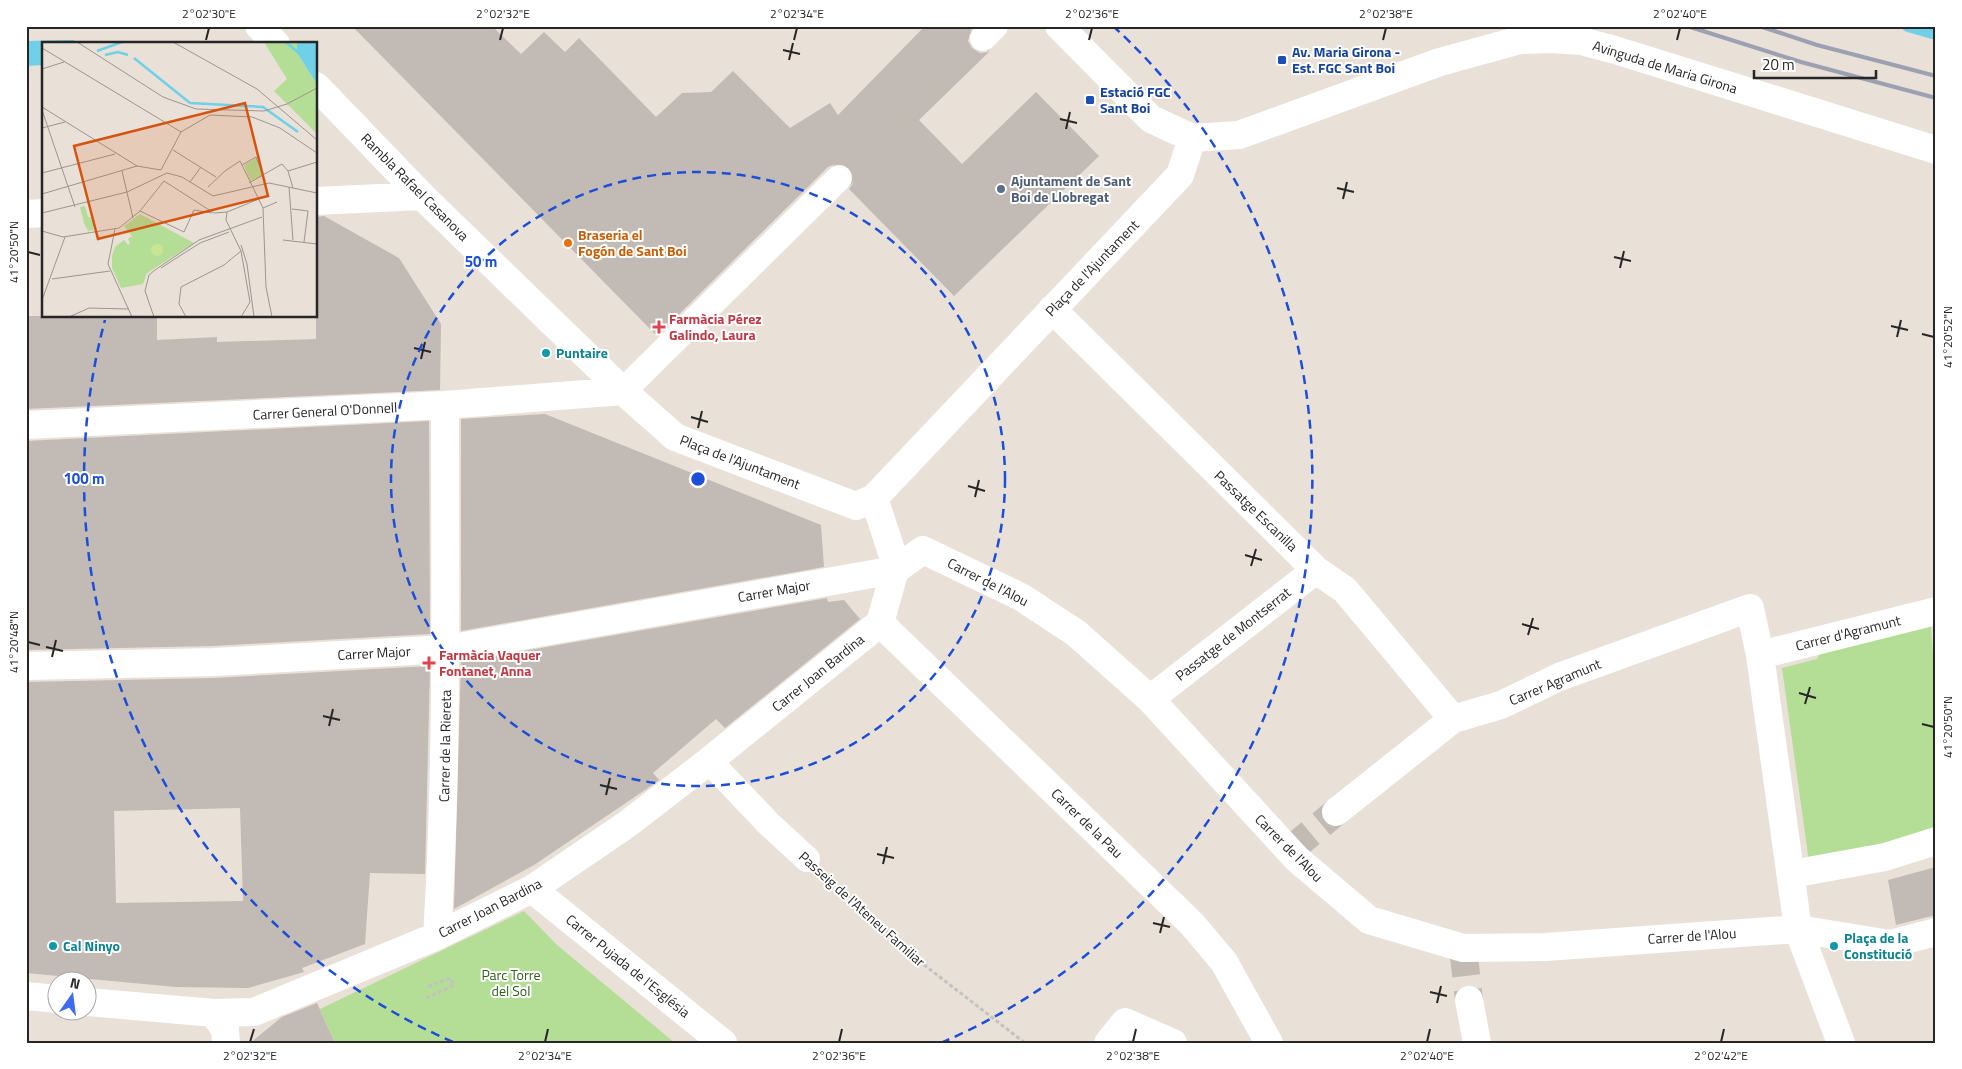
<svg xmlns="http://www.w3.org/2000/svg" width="1962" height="1069" viewBox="0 0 1962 1069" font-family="'Titillium Web',sans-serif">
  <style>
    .green { fill: #b4dd96 }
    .water { fill: #6fd0e7 }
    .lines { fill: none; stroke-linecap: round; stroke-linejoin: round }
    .stream { stroke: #6fd0e7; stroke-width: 12 }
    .building { fill: #c1bab5; fill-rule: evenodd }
    .pedestrian-tunnel { stroke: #c2bbb4; stroke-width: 26; stroke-dasharray: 26 13; stroke-linecap: butt }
    .minor-tunnel { stroke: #c2bbb4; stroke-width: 28; stroke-dasharray: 28 14; stroke-linecap: butt }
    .path { stroke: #c2c2c2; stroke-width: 3; stroke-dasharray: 4 2.5; stroke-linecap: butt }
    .pedestrian { stroke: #fff; stroke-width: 26 }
    .minor { stroke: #fff; stroke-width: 28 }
    .rail { stroke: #9ca0b0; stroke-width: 4 }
    .ticks { fill: none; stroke: #262626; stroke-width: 2 }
    .ring { fill: none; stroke: #1d4ed8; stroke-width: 2.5; stroke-dasharray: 9 6 }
    .transit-dot { fill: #1a4fb4; stroke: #fff; stroke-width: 2 }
    .service-dot { fill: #5c6f8a; stroke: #fff; stroke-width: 2 }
    .food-dot { fill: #e8710a; stroke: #fff; stroke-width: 2 }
    .health-dot { fill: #e0444e; stroke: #fff; stroke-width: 2 }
    .culture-dot { fill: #0f9aa8; stroke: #fff; stroke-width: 2 }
    .labels { text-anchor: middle; stroke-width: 4; stroke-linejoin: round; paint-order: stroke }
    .transit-label { font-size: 14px; font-weight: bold; fill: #164399; stroke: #fff; text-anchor: start }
    .street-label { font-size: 14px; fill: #262626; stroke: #fff }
    .service-label { font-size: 14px; font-weight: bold; fill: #4e5e75; stroke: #fff; text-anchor: start }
    .food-label { font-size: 14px; font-weight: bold; fill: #c56008; stroke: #fff; text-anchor: start }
    .health-label { font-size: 14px; font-weight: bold; fill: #be3a42; stroke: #fff; text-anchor: start }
    .culture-label { font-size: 14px; font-weight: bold; fill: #0d838f; stroke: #fff; text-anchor: start }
    .park-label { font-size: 14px; fill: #2e5e1c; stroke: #fff }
    .inset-river { fill: none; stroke: #6fd0e7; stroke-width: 2.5 }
    .inset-road { fill: none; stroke: #9b9691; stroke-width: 1 }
    .view { fill: #d5540f; fill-opacity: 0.15; stroke: #d5540f; stroke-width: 2.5 }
    .inset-edge { fill: none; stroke: #262626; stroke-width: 2.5 }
    .centre { fill: #1d4ed8; stroke: #fff; stroke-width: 2.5 }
    .ring-label { font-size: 15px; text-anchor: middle; font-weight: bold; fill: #1d4ed8; stroke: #fff; stroke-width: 4; stroke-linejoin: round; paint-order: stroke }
    .neatline { fill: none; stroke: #262626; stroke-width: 2 }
    .ticks-label { font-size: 12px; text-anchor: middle; fill: #262626 }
  </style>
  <rect width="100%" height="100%" fill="#e9e0d8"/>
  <path class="green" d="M 1931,626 L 1936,696 L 1936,833 L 1809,862 L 1782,668 L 1817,659 L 1820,653 Z
    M 524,911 L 557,945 L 675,1043 L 335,1043 L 320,1009 Z"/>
  <path class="water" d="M 74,40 L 74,44 L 44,44 L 44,65 L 26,66 L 26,41 Z"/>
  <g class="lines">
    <path class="stream" d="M 1908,26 L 1936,34"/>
  </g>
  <path class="building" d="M 352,26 L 492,26 L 521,54 L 544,32 L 565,52 L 579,38 L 656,117 L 682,93 L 711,92 L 733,71 L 790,128 L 830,103 L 838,115 L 925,26 L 972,26 L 968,41 L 972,48 L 980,53 L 989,52 L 919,120 L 962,164 L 1036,92 L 1099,156 L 954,296 L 849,189 L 854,182 L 853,174 L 850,168 L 843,164 L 835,164 L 828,167 L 657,336 Z
    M 324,216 L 399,258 L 441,324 L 440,390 L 26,409 L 26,316 L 157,316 L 157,340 L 217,337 L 217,342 L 316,339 L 316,217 Z
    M 545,414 L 821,525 L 824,567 L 461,631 L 461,419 Z
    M 429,421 L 430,634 L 213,646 L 26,650 L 26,441 Z
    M 827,598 L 828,602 L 844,600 L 860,619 L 725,728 L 716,719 L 653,773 L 659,780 L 648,788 L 534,865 L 454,909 L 461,662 Z
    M 430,666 L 425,874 L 370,873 L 365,944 L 302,968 L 304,972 L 248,988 L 176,987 L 26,973 L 26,682 L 214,678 ZM 240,808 L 243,901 L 116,903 L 114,811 Z
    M 1936,867 L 1936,915 L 1896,925 L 1888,880 Z
    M 317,1003 L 335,1043 L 250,1043 L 282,1017 Z"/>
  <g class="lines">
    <path class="pedestrian-tunnel" d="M 839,178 L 983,38"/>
    <path class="minor-tunnel" d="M 1289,851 L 1336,812
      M 1463,948 L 1469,1000"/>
    <path class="path" d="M 832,882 L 923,964 L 1025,1043
      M 426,998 L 454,985 L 450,978 L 427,987"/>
    <path class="pedestrian" d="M 983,38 L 995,26
      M 623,391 L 839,178
      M 709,761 L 769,824 L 807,859"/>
    <path class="minor" d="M 259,26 L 276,44
      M 1059,26 L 1151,119 L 1192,138 L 1239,135 L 1440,62 L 1520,40 L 1551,39 L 1581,41 L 1615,50 L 1936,150
      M 316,86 L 422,196 L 623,391 L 675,437 L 856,506 L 874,498 L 1180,175 L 1192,138
      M 316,201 L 422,196
      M 26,214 L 44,213
      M 1052,309 L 1316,570 L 1345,590 L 1453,719
      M 26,425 L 445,405 L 623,391
      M 874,498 L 894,559 L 895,570 L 880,623
      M 880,623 L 1192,924 L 1224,962 L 1269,1043
      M 1760,655 L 1936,611
      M 26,666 L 214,662 L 447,649 L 895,570 L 923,550 L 1021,597 L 1076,633 L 1150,699 L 1297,859 L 1369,920 L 1463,948 L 1546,947 L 1798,929 L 1890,944 L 1936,932
      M 1150,699 L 1316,570
      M 1336,812 L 1453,719 L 1501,705 L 1559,677 L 1750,608 L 1760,655 L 1798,929 L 1841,1043
      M 1792,874 L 1885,857 L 1936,841
      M 532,889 L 723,1043
      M 437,936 C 448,759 445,582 445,405
      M 26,996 L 58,999
      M 1469,1000 L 1477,1043
      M 88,1002 L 214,1013 L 254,1012 L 437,936 L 532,889 L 626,825 L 709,761 L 880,623
      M 214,1013 L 225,1030 L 226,1043
      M 1108,1043 L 1125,1022 L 1173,1043"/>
    <path class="rail" d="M 1687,26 L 1801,62 L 1936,98
      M 1759,26 L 1817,45 L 1936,76"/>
  </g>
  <path class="ticks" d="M 206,40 L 209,28M 500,40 L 503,28M 794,40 L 797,28M 1089,40 L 1092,28M 1383,40 L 1386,28M 1677,40 L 1680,28M 783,50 L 800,54M 789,60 L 793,43M 1060,119 L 1077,123M 1066,129 L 1070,112M 1337,188 L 1354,192M 1343,199 L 1347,182M 28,252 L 40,255M 1614,257 L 1631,261M 1620,268 L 1624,251M 1891,326 L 1908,330M 1922,334 L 1934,337M 1897,337 L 1901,320M 414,348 L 431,352M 421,359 L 425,342M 691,417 L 708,422M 698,428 L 702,411M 968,486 L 985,491M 975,497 L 979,480M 1245,555 L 1262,560M 1251,566 L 1256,549M 1522,624 L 1539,629M 1528,635 L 1533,618M 28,642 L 40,645M 46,647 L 63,651M 52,657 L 56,640M 1799,693 L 1816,698M 1805,704 L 1810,687M 323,716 L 340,720M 1922,724 L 1934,727M 329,726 L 333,709M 600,785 L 617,789M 606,795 L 610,778M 877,854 L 894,858M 883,864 L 887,847M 1153,923 L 1170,927M 1160,933 L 1164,917M 1430,992 L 1447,996M 1437,1003 L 1441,986M 250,1042 L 254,1029M 545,1042 L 548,1029M 839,1042 L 842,1029M 1133,1042 L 1136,1029M 1427,1042 L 1430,1029M 1721,1042 L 1724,1029"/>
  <g class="ring">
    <circle cx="698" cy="479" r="307"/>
    <path d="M453 1042A614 614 0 0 1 105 320M1113 26A614 614 0 0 1 943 1042"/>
  </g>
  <g class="transit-dot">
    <rect x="1277" y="55" width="10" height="10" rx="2.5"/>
    <rect x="1085" y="95" width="10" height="10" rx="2.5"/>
  </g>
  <circle class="service-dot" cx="1001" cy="189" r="5"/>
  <circle class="food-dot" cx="568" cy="243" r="5"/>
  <g class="health-dot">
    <path d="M656.5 319.5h5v5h5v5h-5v5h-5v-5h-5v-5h5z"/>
    <path d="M426.5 655.5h5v5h5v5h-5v5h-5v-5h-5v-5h5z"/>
  </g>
  <g class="culture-dot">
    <circle cx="546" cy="353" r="5"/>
    <circle cx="53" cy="946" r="5"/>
    <circle cx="1834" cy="946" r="5"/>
  </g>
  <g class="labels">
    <g class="transit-label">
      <text x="1292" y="57">Av. Maria Girona -<tspan x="1292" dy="16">Est. FGC Sant Boi</tspan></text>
      <text x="1100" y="97">Estació FGC<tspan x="1100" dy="16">Sant Boi</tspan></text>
    </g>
    <g class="street-label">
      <text transform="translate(1665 67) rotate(17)" y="5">Avinguda de Maria Girona</text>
      <text transform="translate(415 187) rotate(45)" y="5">Rambla Rafael Casanova</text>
      <text transform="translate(1092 268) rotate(-46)" y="5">Plaça de l'Ajuntament</text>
      <text transform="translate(325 411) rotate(-3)" y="5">Carrer General O'Donnell</text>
      <text transform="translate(740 462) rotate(21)" y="5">Plaça de l'Ajuntament</text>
      <text transform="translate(1256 511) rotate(44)" y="5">Passatge Escanilla</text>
      <text transform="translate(988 582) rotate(27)" y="5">Carrer de l'Alou</text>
      <text transform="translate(774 591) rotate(-10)" y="5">Carrer Major</text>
      <text transform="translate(1848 633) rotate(-14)" y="5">Carrer d'Agramunt</text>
      <text transform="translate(1233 634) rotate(-38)" y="5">Passatge de Montserrat</text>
      <text transform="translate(374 653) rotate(-3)" y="5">Carrer Major</text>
      <text transform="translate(818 673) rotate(-39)" y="5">Carrer Joan Bardina</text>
      <text transform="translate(1555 682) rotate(-23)" y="5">Carrer Agramunt</text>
      <text transform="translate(445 746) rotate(-89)" y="5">Carrer de la Riereta</text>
      <text transform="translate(1087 823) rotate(44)" y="5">Carrer de la Pau</text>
      <text transform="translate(1289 848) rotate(45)" y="5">Carrer de l'Alou</text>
      <text transform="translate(490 908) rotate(-27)" y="5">Carrer Joan Bardina</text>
      <text transform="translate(862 909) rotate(42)" y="5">Passeig de l'Ateneu Familiar</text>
      <text transform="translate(1692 936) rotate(-4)" y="5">Carrer de l'Alou</text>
      <text transform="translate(628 966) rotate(39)" y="5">Carrer Pujada de l'Església</text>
    </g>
    <g class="service-label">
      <text x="1011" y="186">Ajuntament de Sant<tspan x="1011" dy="16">Boi de Llobregat</tspan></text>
    </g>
    <g class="food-label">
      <text x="578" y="240">Braseria el<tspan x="578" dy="16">Fogón de Sant Boi</tspan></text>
    </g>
    <g class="health-label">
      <text x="669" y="324">Farmàcia Pérez<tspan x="669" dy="16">Galindo, Laura</tspan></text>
      <text x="439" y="660">Farmàcia Vaquer<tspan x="439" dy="16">Fontanet, Anna</tspan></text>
    </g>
    <g class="culture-label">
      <text x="556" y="358">Puntaire</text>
      <text x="1844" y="943">Plaça de la<tspan x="1844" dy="16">Constitució</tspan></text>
      <text x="63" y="951">Cal Ninyo</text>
    </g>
    <g class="park-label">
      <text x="511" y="980">Parc Torre<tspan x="511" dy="16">del Sol</tspan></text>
    </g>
  </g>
  <g transform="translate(42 42)">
    <rect width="275" height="275" fill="#e9e0d8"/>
    <path d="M 222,0 L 255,0 L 255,11 L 275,42 L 275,92 L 232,49 L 245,37 ZM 214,116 L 220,134 L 208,139 L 202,123 ZM 43,164 L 46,175 L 49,175 L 52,188 L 46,189 L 42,181 L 38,165 ZM 98,172 L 152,201 L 105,231 L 101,242 L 79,246 L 70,226 L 70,214 L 73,205 L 82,198 L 86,203 L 88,201 L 86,197 L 90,194 L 82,184 Z" fill="#b4dd96"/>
    <path d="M109 208a6 6 0 1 1 12 0a6 6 0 1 1-12 0Z" fill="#c7e592"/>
    <path d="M 255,0 L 275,0 L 275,42 L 255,11 Z" fill="#6fd0e7"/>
    <path class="inset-river" d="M 244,0 L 259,13M 55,9 L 80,0M 63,13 L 76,10 L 86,13M 92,16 L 148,61 L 221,65 L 256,90"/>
    <path class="inset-road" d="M 35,0 L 121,55 L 154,67 L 222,69 L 245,62 L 275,46M 131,0 L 215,47 L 275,98M 0,6 L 139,90M 0,27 L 22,20M 0,65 L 95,124 L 119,128M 0,68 L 33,165M 0,86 L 23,80M 139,90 L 168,73 L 210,75 L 238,86 L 275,111M 131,108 L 174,135M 200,123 L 221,166 L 224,245 L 230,275M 200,123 L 214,115 L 221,134M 119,128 L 139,90M 80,129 L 91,176M 246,129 L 251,146M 0,131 L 73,112M 122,139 L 172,171 L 185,170 L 217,157M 148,140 L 159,125M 207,141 L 240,122 L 246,129 L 275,120M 166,145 L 183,129 L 198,119 L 200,123M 247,145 L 251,198M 0,152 L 95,124M 221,166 L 235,160M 250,167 L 266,169 L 262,200M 98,169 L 142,190 L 152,168 L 170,171M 185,170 L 184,178 L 199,209 L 208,260 L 199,275M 0,171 L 85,150 L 125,131 L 140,135 L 171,154 L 227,141 L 275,151M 73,187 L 66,222 L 90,275M 0,189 L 21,195 L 77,186 L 98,169 L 122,139M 241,198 L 275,202M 199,203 L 205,222 L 212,275M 119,226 L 158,201 L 187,190M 10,237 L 68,229M 0,258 L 23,195M 27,275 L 47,266 L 87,267M 112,275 L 103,249 L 107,233 L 113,228 L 157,198 L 220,175M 144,275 L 137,262 L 139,245 L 182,223 L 199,209"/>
    <path class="view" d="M 203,61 L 226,154 L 56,197 L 32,104 Z"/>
    <rect width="275" height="275" class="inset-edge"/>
  </g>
  <circle cx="698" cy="479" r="8" class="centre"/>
  <g class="ring-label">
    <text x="481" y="267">50 m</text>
    <text x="84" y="484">100 m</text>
  </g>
  <rect width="1962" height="1069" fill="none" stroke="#ffffff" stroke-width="55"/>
  <g transform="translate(72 996) rotate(14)"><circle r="24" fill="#ffffff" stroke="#a8a8a8"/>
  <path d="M0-4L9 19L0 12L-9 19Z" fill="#3e6bf0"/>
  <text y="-8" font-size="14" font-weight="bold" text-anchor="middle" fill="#262626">N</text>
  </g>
  <path d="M1754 70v8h122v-8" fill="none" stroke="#262626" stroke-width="2.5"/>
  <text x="1762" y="70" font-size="15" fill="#262626" stroke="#ffffff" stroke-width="4" paint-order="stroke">20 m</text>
  <rect x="28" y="28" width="1906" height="1014" class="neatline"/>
  <g class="ticks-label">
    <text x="209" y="18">2°02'30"E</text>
    <text x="503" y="18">2°02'32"E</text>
    <text x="797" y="18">2°02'34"E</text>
    <text x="1092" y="18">2°02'36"E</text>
    <text x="1386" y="18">2°02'38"E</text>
    <text x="1680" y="18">2°02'40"E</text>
    <text transform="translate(14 252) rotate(-90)" y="4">41°20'50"N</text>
    <text transform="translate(1948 337) rotate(-90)" y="4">41°20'52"N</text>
    <text transform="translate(14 642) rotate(-90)" y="4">41°20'48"N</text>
    <text transform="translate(1948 727) rotate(-90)" y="4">41°20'50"N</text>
    <text x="250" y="1060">2°02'32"E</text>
    <text x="545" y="1060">2°02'34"E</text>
    <text x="839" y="1060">2°02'36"E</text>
    <text x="1133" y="1060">2°02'38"E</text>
    <text x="1427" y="1060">2°02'40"E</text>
    <text x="1721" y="1060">2°02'42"E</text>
  </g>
</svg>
